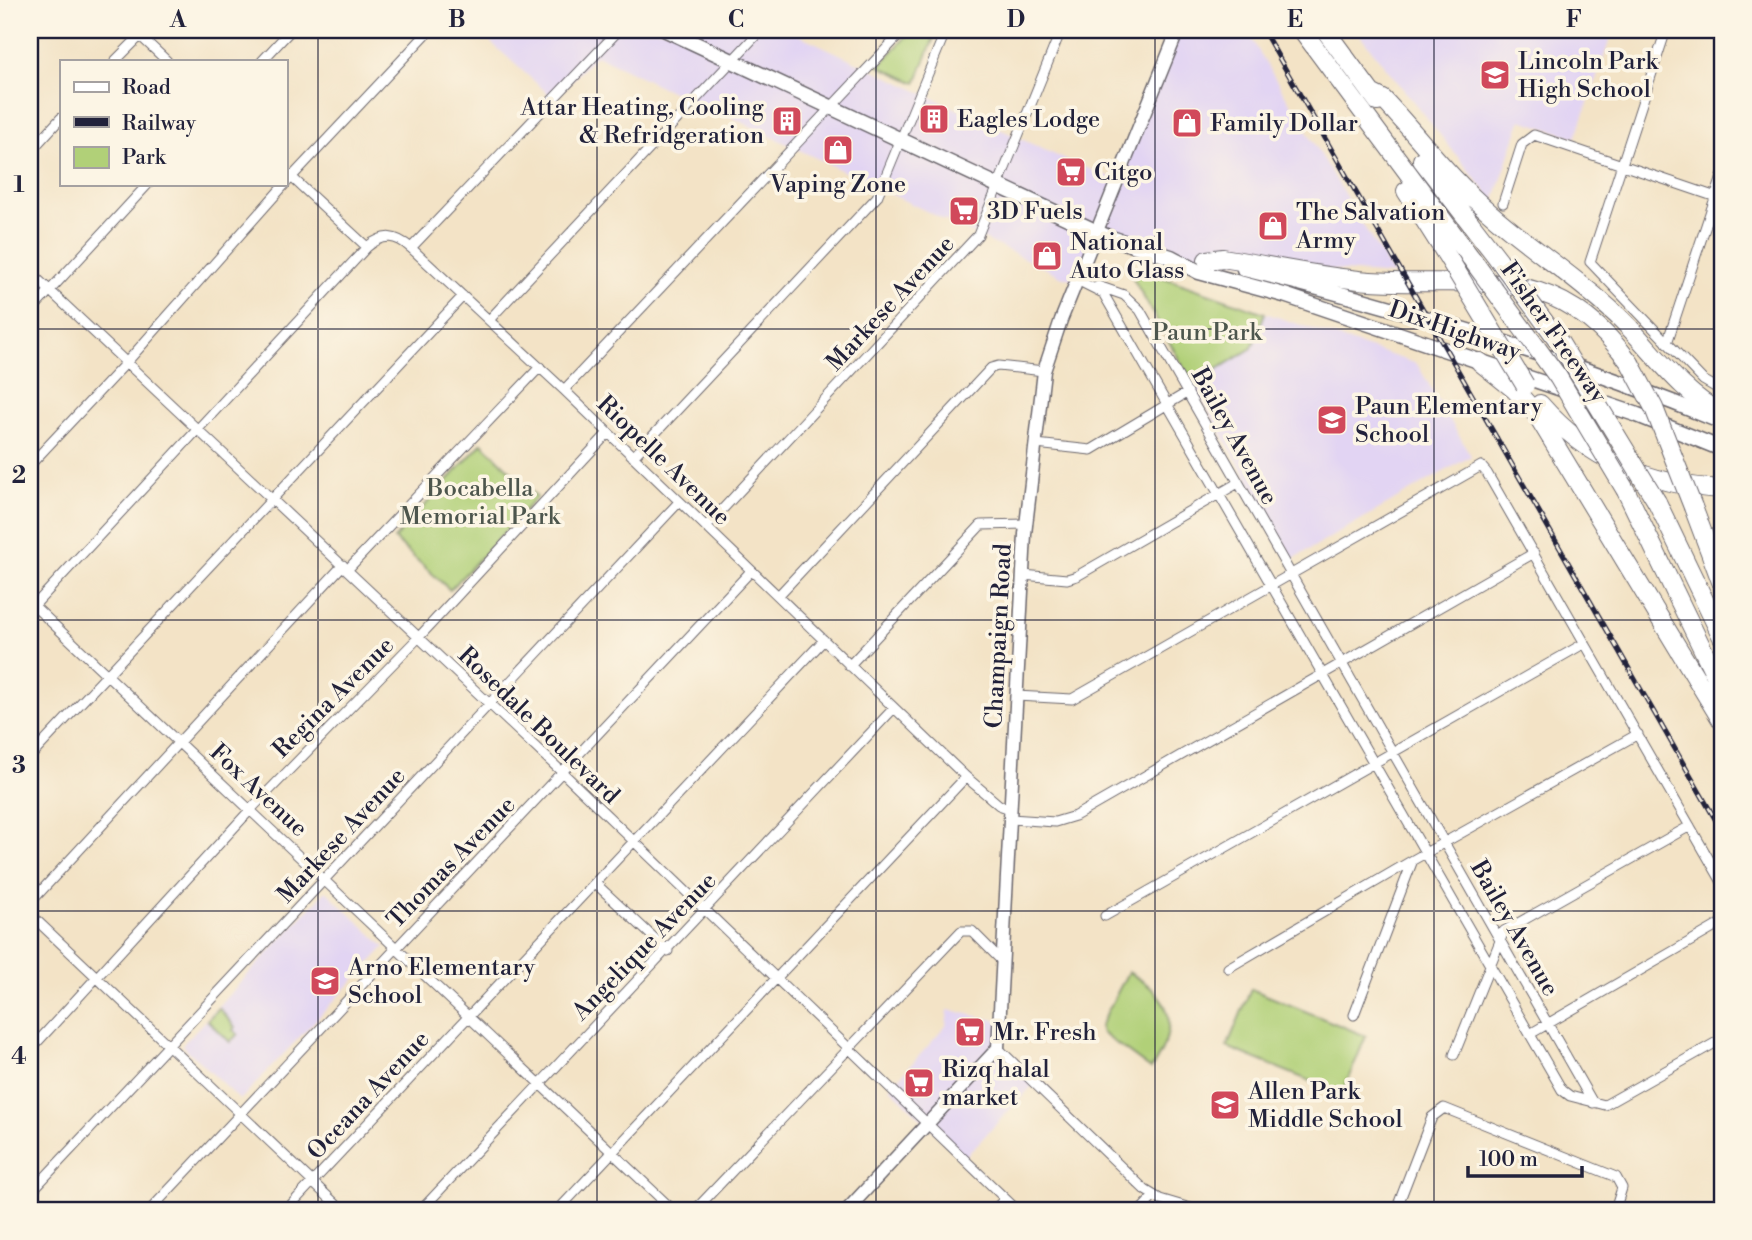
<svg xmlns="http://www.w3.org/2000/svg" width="1752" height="1240" viewBox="0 0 1752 1240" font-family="'Libre Bodoni',serif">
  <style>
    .built { fill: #e2d4f3 }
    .green { fill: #b1d078; stroke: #6a795a; stroke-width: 2 }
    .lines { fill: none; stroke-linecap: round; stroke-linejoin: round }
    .street-casing { stroke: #6b666c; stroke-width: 11 }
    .secondary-casing { stroke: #6b666c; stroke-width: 15 }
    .primary-casing { stroke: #6b666c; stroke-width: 17 }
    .highway-casing { stroke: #6b666c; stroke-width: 20 }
    .street { stroke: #fff; stroke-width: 9 }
    .secondary { stroke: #fff; stroke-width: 12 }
    .primary { stroke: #fff; stroke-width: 14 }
    .highway { stroke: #fff; stroke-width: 18 }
    .rail-casing { stroke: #22223b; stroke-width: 5 }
    .rail { stroke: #fcf5e5; stroke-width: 2.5; stroke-dasharray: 8; stroke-linecap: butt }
    .highway-bridge-casing { stroke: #6b666c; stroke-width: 20; stroke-linecap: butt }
    .highway-bridge { stroke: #fff; stroke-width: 18 }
    .grid { fill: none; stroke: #22223b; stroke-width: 2; stroke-opacity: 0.55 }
    .labels { text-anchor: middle; stroke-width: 7; stroke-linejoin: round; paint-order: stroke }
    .poi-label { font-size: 24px; fill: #22223b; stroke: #fcf5e5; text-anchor: start }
    .street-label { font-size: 24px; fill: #22223b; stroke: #fcf5e5 }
    .park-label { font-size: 24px; fill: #4d564d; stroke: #fcf5e5 }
    .neatline { fill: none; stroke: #22223b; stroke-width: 2.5 }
    .grid-label { font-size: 23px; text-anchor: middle; font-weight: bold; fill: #22223b }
  </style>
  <rect width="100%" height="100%" fill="#fcf5e5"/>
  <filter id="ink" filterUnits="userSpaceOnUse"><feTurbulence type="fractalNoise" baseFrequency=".0143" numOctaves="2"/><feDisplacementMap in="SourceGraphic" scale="14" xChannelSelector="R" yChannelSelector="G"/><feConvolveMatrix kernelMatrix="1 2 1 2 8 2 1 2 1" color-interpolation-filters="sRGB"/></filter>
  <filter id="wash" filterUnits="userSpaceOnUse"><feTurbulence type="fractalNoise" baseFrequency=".00686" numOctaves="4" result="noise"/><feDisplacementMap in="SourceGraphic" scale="28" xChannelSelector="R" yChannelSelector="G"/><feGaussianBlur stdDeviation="1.57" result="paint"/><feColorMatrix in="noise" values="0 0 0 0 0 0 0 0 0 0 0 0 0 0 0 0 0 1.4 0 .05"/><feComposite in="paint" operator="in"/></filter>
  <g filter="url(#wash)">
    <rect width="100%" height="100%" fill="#f3e3c6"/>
    <path class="built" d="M 477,30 L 788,30 L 1068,161 L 1118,180 L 1178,30 L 1246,30 L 1393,275 L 1171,257 L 1097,233 L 1077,280 L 1063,277 L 696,100 L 693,102 L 596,55 L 554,99 Z
      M 1356,30 L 1613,30 L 1576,138 L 1521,120 L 1494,202 Z
      M 1265,313 L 1417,364 L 1471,456 L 1293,559 L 1193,384 L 1252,348 Z
      M 326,891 L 385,947 L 240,1100 L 182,1045 Z
      M 948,1010 L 1000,1021 L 999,1048 L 1035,1083 L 963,1159 L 890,1088 L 946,1026 Z"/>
    <path class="green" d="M 912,30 L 937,30 L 916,83 L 879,66 Z
      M 1125,264 L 1265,313 L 1252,348 L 1193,384 Z
      M 482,443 L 537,497 L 450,590 L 394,539 Z
      M 1128,972 C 1174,997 1180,1026 1151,1069 L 1102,1033 L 1100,1026 Z
      M 1251,989 L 1366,1036 L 1342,1094 L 1227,1047 Z
      M 219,1008 L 235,1027 L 233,1030 L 238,1034 L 230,1042 L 207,1020 Z"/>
  </g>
  <g filter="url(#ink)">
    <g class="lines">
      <g class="street-casing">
        <path id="street" d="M 134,30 L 167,61
          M 1666,30 L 1590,262 L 1703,380 L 1722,391
          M 115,61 L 146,30
          M 262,61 L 291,30
          M 30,152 L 61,118
          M 285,171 L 367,247
          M 285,184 L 430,30
          M 1503,203 L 1522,144 L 1534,135 L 1722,199
          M 411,248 L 619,30
          M 30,272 L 563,773 L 1017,1210
          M 1077,280 L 1103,293 L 1562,1090 L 1570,1096 L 1605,1105 L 1722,1039
          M 1098,286 L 1124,295 L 1140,310 L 1593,1103
          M 30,312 L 148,184
          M 489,320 L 761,30
          M 1667,343 L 1722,177
          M 564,390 L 904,30
          M 1036,444 L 1091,450 L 1188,392
          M 633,457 L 877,197 L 946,30
          M 30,465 L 126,363 L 285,184
          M 706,527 L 978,235 L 1061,30
          M 348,569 L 540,367
          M 1023,575 L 1067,579 L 1077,576 L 1238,483
          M 778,596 L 991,368 L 998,366 L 1044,371
          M 31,603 L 673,1210
          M 30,610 L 367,247 C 384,233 396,235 411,248 L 564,390 L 966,777 L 999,805 L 1010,809
          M 849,666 L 981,525 L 1026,524
          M 1016,696 L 1072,699 L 1481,466 L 1487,473 L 1722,882
          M 30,757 L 463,296
          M 1011,819 L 1055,822 L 1075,816 L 1534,553
          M 595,883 L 668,951
          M 30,903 L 343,565
          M 30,914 L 342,1210
          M 1105,916 L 1585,643
          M 1228,968 L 1413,860
          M 1354,1015 L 1413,860 L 1638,734
          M 1530,1034 L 1722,923
          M 998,1048 L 1145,1190 L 1160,1199 L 1197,1210
          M 30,1050 L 251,809 L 419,637 L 608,433
          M 1454,1055 L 1504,931 L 1690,826
          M 30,1193 L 679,502
          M 150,1210 L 751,571
          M 286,1210 L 824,640
          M 421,1210 L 894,708
          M 558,1210 L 966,777
          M 695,1210 L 961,931 L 972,931 L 1003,962
          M 994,1210 L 1005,1199
          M 1141,1210 L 1154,1196
          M 1396,1210 L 1432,1117 L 1444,1108 L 1616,1177 L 1622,1188 L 1615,1210"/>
      </g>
      <g class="secondary-casing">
        <path id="secondary" d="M 847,1210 L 998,1048 L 1025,534 L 1044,371 L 1061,320 L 1178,30
          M 1719,1210 L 1722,1201"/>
      </g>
      <g class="primary-casing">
        <path id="primary" d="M 666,30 L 1108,237 L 1171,257 L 1199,272 L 1284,295 L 1635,414 L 1722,449
          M 1244,269 C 1407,309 1567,358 1722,422"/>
      </g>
      <g class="highway-casing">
        <path id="highway" d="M 1302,30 L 1471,258
          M 1325,30 L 1378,102
          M 1371,93 L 1383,99 C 1419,137 1449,178 1489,212 C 1532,250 1581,280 1622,320 C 1655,353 1680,392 1722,414
          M 1422,160 L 1499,260
          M 1406,191 L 1449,259
          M 1207,260 L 1223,258 C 1272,266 1320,277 1370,281 C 1479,288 1554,259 1630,363
          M 1480,362 L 1515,390 L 1537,415 L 1722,721
          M 1540,404 C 1589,460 1648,485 1722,489
          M 1626,491 L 1722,689
          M 1657,502 L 1722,637
          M 1693,507 L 1722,584"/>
      </g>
      <use href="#street" class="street"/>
      <use href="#secondary" class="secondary"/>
      <use href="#primary" class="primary"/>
      <use href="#highway" class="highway"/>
      <g class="rail-casing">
        <path id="rail" d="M 1263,30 L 1722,831"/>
      </g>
      <use href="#rail" class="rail"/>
      <g class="highway-bridge-casing">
        <path id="highway-bridge" d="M 1471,258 L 1558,377 L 1626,491
          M 1449,259 L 1525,385
          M 1499,260 L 1560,343 L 1657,502
          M 1630,363 L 1654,408 L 1693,507"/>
      </g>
      <use href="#highway-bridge" class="highway-bridge"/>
    </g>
  </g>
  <path class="grid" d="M 318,30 L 318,1210M 597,30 L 597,1210M 876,30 L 876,1210M 1155,30 L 1155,1210M 1434,30 L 1434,1210M 30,329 L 1722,329M 30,620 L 1722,620M 30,911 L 1722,911"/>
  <defs>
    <g id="school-square" transform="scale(1.575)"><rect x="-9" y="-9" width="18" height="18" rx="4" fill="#d1495b" stroke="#fcf5e5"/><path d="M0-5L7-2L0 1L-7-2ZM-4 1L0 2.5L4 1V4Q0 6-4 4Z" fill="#fff"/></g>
    <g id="building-square" transform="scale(1.575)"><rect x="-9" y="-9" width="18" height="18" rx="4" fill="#d1495b" stroke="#fcf5e5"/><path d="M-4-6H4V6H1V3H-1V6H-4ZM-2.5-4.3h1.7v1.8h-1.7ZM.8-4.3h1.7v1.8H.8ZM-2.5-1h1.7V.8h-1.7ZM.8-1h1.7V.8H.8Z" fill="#fff"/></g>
    <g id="shop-square" transform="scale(1.575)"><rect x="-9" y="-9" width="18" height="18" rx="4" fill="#d1495b" stroke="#fcf5e5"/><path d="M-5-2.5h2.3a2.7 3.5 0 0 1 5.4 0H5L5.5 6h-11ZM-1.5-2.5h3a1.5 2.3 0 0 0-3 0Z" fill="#fff"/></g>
    <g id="supermarket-square" transform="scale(1.575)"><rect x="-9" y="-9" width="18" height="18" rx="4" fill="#d1495b" stroke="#fcf5e5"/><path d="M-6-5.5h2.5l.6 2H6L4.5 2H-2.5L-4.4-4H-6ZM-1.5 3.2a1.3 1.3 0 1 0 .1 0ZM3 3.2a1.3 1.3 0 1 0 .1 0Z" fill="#fff"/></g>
  </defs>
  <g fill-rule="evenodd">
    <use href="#school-square" x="1495" y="75"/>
    <use href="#building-square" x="934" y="119"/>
    <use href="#building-square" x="787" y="121"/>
    <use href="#shop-square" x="1187" y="123"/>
    <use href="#shop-square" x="838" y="150"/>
    <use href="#supermarket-square" x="1071" y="172"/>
    <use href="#supermarket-square" x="964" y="211"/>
    <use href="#shop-square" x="1273" y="226"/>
    <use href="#shop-square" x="1047" y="256"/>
    <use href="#school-square" x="1332" y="420"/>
    <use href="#school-square" x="325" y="981"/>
    <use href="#supermarket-square" x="970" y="1032"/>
    <use href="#supermarket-square" x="919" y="1083"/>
    <use href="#school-square" x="1225" y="1105"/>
  </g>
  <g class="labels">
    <g class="poi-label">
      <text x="1518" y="69">Lincoln Park<tspan x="1518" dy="28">High School</tspan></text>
      <text x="764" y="115" text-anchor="end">Attar Heating, Cooling<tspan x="764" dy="28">&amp; Refridgeration</tspan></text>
      <text x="957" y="127">Eagles Lodge</text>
      <text x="1210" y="131">Family Dollar</text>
      <text x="1094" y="180">Citgo</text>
      <text x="838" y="192" text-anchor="middle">Vaping Zone</text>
      <text x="987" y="219">3D Fuels</text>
      <text x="1296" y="220">The Salvation<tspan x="1296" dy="28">Army</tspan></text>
      <text x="1070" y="250">National<tspan x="1070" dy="28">Auto Glass</tspan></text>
      <text x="1355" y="414">Paun Elementary<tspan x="1355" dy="28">School</tspan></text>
      <text x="348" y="975">Arno Elementary<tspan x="348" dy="28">School</tspan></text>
      <text x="993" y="1040">Mr. Fresh</text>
      <text x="942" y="1077">Rizq halal<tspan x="942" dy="28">market</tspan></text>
      <text x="1248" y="1099">Allen Park<tspan x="1248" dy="28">Middle School</tspan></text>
    </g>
    <g class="street-label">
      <text transform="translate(890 303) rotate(-47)" y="8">Markese Avenue</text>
      <text transform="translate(1455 330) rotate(19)" y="8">Dix Highway</text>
      <text transform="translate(1554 332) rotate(55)" y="8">Fisher Freeway</text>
      <text transform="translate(1235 436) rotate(61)" y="8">Bailey Avenue</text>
      <text transform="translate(664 460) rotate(44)" y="8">Riopelle Avenue</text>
      <text transform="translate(998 636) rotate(-87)" y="8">Champaign Road</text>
      <text transform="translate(333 697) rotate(-45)" y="8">Regina Avenue</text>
      <text transform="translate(539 725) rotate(44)" y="8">Rosedale Boulevard</text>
      <text transform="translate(259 790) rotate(43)" y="8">Fox Avenue</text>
      <text transform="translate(341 835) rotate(-47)" y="8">Markese Avenue</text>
      <text transform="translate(451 862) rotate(-46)" y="8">Thomas Avenue</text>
      <text transform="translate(1515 928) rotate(60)" y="8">Bailey Avenue</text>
      <text transform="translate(644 946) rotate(-46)" y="8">Angelique Avenue</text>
      <text transform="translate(368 1095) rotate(-47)" y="8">Oceana Avenue</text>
    </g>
    <g class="park-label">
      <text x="1207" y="340">Paun Park</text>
      <text x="480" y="496">Bocabella<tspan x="480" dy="28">Memorial Park</tspan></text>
    </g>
  </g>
  <rect width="1752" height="1240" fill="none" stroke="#fcf5e5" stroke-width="77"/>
  <rect x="60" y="60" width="228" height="126" fill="#fcf5e5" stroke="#a5a1a1" stroke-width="2"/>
  <rect x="74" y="82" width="35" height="10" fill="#ffffff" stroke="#a5a1a1" stroke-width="2"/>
  <text x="122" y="94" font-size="21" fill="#22223b">Road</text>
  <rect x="74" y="117" width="35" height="10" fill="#22223b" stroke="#a5a1a1" stroke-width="2"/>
  <text x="122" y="130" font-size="21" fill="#22223b">Railway</text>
  <rect x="74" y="147" width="35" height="21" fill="#b1d078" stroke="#a5a1a1" stroke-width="2"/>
  <text x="122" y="164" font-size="21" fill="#22223b">Park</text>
  <path d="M1468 1166v10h114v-10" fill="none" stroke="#22223b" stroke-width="3.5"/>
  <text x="1479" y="1166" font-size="21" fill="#22223b" stroke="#fcf5e5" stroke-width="5" paint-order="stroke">100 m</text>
  <rect x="38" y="38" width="1676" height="1164" class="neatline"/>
  <g class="grid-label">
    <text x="178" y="27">A</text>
    <text x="457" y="27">B</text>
    <text x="736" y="27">C</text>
    <text x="1016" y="27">D</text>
    <text x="1295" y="27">E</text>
    <text x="1574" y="27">F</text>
    <text x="19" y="192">1</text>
    <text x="19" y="483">2</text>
    <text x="19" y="773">3</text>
    <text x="19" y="1064">4</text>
  </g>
</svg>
